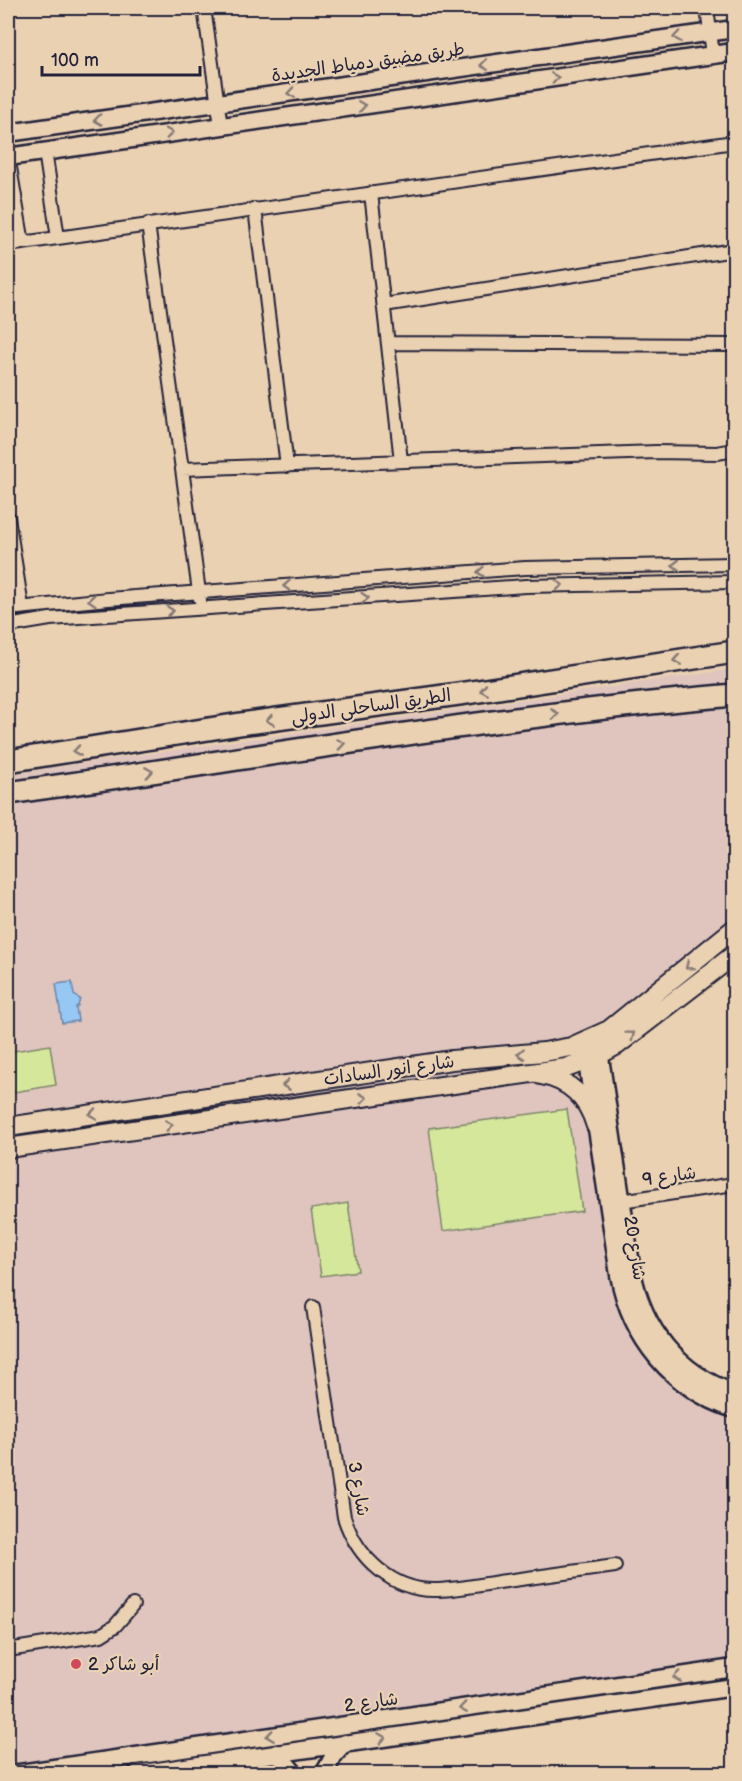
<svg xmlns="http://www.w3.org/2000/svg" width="742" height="1781" viewBox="0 0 742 1781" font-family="'Balsamiq Sans','Playpen Sans Arabic',sans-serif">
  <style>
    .built { fill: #dfc5bd }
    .grass { fill: #d5e79b; stroke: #7c846b; stroke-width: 1.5 }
    .water { fill: #97c7f3; stroke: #6885a9; stroke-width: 1.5 }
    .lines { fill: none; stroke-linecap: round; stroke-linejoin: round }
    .minor-casing { stroke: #22223b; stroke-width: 16 }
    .tertiary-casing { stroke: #22223b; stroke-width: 21 }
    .secondary-casing { stroke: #22223b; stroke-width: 22 }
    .trunk-casing { stroke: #22223b; stroke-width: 26 }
    .minor { stroke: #ead1b2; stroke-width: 12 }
    .tertiary { stroke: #ead1b2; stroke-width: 16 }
    .secondary { stroke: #ead1b2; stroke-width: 18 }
    .trunk { stroke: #ead1b2; stroke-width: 21 }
    .oneway { stroke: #867a76 }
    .poi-dot { fill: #d1495b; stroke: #ead1b2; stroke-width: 2 }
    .labels { text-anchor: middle; stroke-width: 4.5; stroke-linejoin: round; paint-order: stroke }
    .street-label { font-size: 18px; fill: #22223b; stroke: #ead1b2 }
    .poi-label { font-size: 18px; fill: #22223b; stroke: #ead1b2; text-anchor: start }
  </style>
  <rect width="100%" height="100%" fill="#ead1b2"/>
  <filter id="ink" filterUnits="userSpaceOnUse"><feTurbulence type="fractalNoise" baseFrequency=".0167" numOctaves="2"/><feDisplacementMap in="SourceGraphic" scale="12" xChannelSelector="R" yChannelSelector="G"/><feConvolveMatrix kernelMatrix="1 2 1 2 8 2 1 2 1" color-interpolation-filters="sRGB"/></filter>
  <g filter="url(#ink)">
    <path class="built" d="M 734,669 L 734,944 L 617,1037 L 594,1051 L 638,1315 L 734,1401 L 734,1677 L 74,1773 L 8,1773 L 8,774 Z"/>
    <path class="grass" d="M 50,1045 L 56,1085 L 8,1093 L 8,1052 Z
      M 567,1109 L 582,1211 L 443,1231 L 429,1128 Z
      M 348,1203 L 358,1271 L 321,1276 L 311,1209 Z"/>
    <path class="water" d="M 72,982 L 74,995 L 80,999 L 78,1006 L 76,1007 L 78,1021 L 62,1023 L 56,984 Z"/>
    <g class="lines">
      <g class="minor-casing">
        <path id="minor" d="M 204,8 L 221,126
          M 707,8 L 713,55
          M 45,151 L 58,238
          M 8,156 L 23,243
          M 371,193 L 401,461
          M 255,209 L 287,466
          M 148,224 L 200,599
          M 8,245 L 734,142
          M 384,305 L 734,250
          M 388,343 L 734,345
          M 182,469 L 656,452 L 717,453 L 734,450
          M 8,517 L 22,607
          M 8,609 L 108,599 L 525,568 L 734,564
          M 8,626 L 50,619 L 526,586 L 734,582
          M 614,1202 L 734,1184
          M 313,1307 L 344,1517 C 357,1558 393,1592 438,1590 C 461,1589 484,1584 506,1581 C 542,1576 579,1571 615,1566
          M 8,1650 L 101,1635 L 115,1626 L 133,1605"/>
      </g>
      <g class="tertiary-casing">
        <path id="tertiary" d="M 8,133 L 734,29
          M 8,157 L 734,52
          M 584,1042 L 619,1275 C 631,1338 672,1389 734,1409
          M 598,1044 L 632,1271 C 643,1330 678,1373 734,1393
          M 277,1753 L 295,1774
          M 13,1774 L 734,1668
          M 137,1774 L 734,1687
          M 324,1774 L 334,1755 L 345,1743"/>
      </g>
      <g class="secondary-casing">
        <path id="secondary" d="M 541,1075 C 569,1080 588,1098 596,1126
          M 8,1127 L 452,1060 L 544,1052 L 571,1047 L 609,1030 L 734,929
          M 8,1148 L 566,1068 L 593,1058 L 617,1045 L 734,955"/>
      </g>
      <g class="trunk-casing">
        <path id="trunk" d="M 8,761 L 240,724 L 466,693 L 734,652
          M 8,793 C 250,759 491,716 734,695"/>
      </g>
      <use href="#minor" class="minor"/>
      <use href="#tertiary" class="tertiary"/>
      <use href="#secondary" class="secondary"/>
      <use href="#trunk" class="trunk"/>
    </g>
    <defs><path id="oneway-chevron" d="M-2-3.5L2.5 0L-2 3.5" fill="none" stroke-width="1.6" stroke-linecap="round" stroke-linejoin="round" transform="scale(1.5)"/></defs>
    <g class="oneway">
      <use href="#oneway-chevron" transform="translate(677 37) rotate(172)"/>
      <use href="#oneway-chevron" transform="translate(484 65) rotate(172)"/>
      <use href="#oneway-chevron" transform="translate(555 78) rotate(-8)"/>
      <use href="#oneway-chevron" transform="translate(291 93) rotate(172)"/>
      <use href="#oneway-chevron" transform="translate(362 106) rotate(-8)"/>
      <use href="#oneway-chevron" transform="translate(98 120) rotate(172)"/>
      <use href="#oneway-chevron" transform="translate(169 133) rotate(-8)"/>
      <use href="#oneway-chevron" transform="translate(676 565) rotate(180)"/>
      <use href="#oneway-chevron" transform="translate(481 572) rotate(176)"/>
      <use href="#oneway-chevron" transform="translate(559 585) rotate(-2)"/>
      <use href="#oneway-chevron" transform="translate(287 586) rotate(176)"/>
      <use href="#oneway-chevron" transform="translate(365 598) rotate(-4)"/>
      <use href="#oneway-chevron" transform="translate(92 600) rotate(175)"/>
      <use href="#oneway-chevron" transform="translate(170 611) rotate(-4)"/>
      <use href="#oneway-chevron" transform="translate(677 660) rotate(171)"/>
      <use href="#oneway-chevron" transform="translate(484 690) rotate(171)"/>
      <use href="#oneway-chevron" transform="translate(555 714) rotate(-8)"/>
      <use href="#oneway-chevron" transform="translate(270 720) rotate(172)"/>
      <use href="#oneway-chevron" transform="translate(341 744) rotate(-8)"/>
      <use href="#oneway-chevron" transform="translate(77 751) rotate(171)"/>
      <use href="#oneway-chevron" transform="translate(149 772) rotate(-8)"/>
      <use href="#oneway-chevron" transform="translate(689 966) rotate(141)"/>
      <use href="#oneway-chevron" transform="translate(631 1035) rotate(-37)"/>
      <use href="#oneway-chevron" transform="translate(521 1054) rotate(176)"/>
      <use href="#oneway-chevron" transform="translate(286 1085) rotate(171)"/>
      <use href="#oneway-chevron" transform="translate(363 1098) rotate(-8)"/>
      <use href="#oneway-chevron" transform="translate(93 1114) rotate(171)"/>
      <use href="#oneway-chevron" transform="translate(169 1125) rotate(-8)"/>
      <use href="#oneway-chevron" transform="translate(677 1677) rotate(172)"/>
      <use href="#oneway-chevron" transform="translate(463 1708) rotate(172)"/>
      <use href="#oneway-chevron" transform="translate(270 1736) rotate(172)"/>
      <use href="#oneway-chevron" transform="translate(382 1738) rotate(-8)"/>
    </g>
  </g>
  <circle class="poi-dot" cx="76" cy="1664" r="6"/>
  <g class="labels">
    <g class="street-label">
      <text transform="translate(368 62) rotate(-8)" y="6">طريق مضيق دمياط الجديدة</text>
      <text transform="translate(371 706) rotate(-8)" y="6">الطريق الساحلى الدولى</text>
      <text transform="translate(389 1070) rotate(-8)" y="6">شارع انور السادات</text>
      <text transform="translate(669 1176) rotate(-8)" y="6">شارع 9</text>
      <text transform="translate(635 1248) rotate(81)" y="6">شارع 20</text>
      <text transform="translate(359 1489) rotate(80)" y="6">شارع 3</text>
      <text transform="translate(371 1702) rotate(-8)" y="6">شارع 2</text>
    </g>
    <g class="poi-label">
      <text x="88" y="1670">أبو شاكر 2</text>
    </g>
  </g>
  <rect width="742" height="1781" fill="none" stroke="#ead1b2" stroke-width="30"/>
  <rect x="15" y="15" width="712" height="1751" fill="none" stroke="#22223b" stroke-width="2" filter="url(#ink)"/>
  <path d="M42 66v9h158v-9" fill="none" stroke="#22223b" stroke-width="3"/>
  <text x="51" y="66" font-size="18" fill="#22223b" stroke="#ead1b2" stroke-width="4.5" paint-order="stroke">100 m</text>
</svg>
